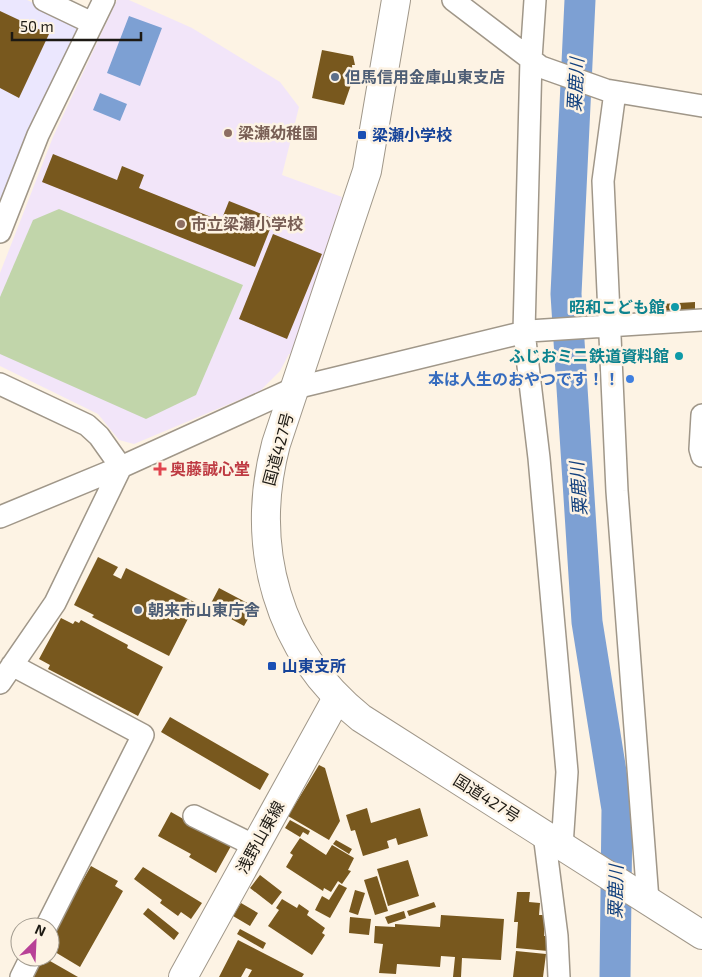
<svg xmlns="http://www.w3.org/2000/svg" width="702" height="977" viewBox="0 0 702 977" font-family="'Exo 2','Noto Sans JP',sans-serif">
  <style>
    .industrial { fill: #ebe7fe }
    .education { fill: #f2e5f9 }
    .green { fill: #c1d5aa }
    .water { fill: #7da0d3 }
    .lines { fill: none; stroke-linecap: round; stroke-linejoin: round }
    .river { stroke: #7da0d3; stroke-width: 31 }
    .building { fill: #78581e }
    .minor-casing { stroke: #a09789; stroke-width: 24 }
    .major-casing { stroke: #a09789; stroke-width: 30 }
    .highway-casing { stroke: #a09789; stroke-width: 30 }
    .minor { stroke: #fff; stroke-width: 21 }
    .major { stroke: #fff; stroke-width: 28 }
    .highway { stroke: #fff; stroke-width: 28 }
    .service-dot { fill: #5c6f8a; stroke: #fdf3e4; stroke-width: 2 }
    .education-dot { fill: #8d6e63; stroke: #fdf3e4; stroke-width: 2 }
    .transit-dot { fill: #1a4fb4; stroke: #fdf3e4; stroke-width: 2 }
    .culture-dot { fill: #0f9aa8; stroke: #fdf3e4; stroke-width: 2 }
    .shop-dot { fill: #3f7fe0; stroke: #fdf3e4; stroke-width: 2 }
    .health-dot { fill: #e0444e; stroke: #fdf3e4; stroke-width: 2 }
    .labels { text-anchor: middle; stroke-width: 5; stroke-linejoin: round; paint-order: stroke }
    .service-label { font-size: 16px; font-weight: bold; fill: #4e5e75; stroke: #fdf3e4; text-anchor: start }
    .education-label { font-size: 16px; font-weight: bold; fill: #785e54; stroke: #fdf3e4; text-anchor: start }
    .transit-label { font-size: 16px; font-weight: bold; fill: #164399; stroke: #fdf3e4; text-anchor: start }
    .culture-label { font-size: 16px; font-weight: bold; fill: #0d838f; stroke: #fdf3e4; text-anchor: end }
    .shop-label { font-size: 16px; font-weight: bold; fill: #366cbe; stroke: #fdf3e4; text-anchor: end }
    .street-label { font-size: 16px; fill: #1c1913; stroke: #fdf3e4 }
    .health-label { font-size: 16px; font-weight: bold; fill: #be3a42; stroke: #fdf3e4; text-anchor: start }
    .water-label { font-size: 18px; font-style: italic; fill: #12407d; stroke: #fdf3e4 }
  </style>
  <rect width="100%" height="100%" fill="#fdf3e4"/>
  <path class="industrial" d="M 0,0 L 27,0 L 80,25 L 0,204 Z"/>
  <path class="education" d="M 117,0 L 129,0 L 192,28 L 280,82 L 299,107 L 282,175 L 342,197 L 326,259 L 294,354 L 289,354 L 280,371 L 260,391 L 134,444 L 119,440 L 98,414 L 0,366 L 0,273 L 53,137 Z"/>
  <path class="green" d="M 59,209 L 243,285 L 196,395 L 146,419 L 0,354 L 0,297 L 33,220 Z"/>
  <path class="water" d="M 129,16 L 162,28 L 140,86 L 107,73 Z
    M 100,93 L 127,104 L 120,121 L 93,110 Z"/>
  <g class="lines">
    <path class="river" d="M 580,0 L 566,294 L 587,622 L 617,809 L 615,977"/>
  </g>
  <path class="building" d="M 0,11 L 49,34 L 19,98 L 0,88 Z
    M 322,50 L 353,56 L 355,65 L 352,65 L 353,79 L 344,105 L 312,98 Z
    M 53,154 L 117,180 L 122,166 L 144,175 L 139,188 L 221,221 L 229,201 L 274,219 L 255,267 L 42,182 Z
    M 273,234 L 322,254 L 287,339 L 239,319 Z
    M 662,302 L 662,304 L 695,302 L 695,311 L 656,312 L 655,303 Z
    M 98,557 L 118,567 L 113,575 L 121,579 L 126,568 L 196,603 L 169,656 L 92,617 L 94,615 L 74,605 Z
    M 219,588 L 255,607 L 244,626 L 209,607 Z
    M 61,618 L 73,624 L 75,621 L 79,623 L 81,620 L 128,645 L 127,648 L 163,667 L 138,716 L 48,669 L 50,665 L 39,659 Z
    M 170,717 L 269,774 L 260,790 L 161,732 Z
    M 319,765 L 325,768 L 340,821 L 329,840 L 288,816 Z
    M 367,808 L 371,823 L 420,808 L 428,836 L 398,845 L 396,838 L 387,841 L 389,848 L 363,856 L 355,830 L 351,831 L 346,815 Z
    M 171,812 L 231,846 L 216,873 L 189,857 L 191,854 L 158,836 Z
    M 290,820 L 310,831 L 308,835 L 303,832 L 300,837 L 285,828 Z
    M 300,838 L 326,855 L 332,845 L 354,858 L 348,870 L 351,871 L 342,884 L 338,881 L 331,892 L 324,888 L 323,891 L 286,867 L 293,855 L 290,853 Z
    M 336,840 L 352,849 L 349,854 L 333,844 Z
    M 408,860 L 419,896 L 388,906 L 377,869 Z
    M 91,866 L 118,881 L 115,886 L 123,891 L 80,967 L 50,949 L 50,938 Z
    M 143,867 L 202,903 L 191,919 L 181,912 L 178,916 L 160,903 L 162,900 L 134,879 Z
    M 260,875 L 282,892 L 272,905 L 250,888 Z
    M 377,876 L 388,911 L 375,915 L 364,880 Z
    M 339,884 L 347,888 L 330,918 L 315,910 L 322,896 L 329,900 Z
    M 355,890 L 365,893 L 358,915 L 349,912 Z
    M 517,892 L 530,892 L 529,902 L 540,903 L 539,915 L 545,915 L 544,936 L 548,936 L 548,951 L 516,948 L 518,922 L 514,922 Z
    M 282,899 L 297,908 L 299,904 L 309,911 L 307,915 L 325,928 L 322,933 L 325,935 L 312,955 L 268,926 L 279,910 L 276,908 Z
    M 434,902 L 436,907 L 409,916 L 407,911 Z
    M 241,903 L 258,913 L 250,926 L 233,916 Z
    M 148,908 L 179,933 L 174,940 L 143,914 Z
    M 404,911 L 406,918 L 388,924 L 385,917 Z
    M 441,915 L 504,919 L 501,960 L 462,958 L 461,977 L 453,977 L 455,957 L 441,956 L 440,967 L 397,964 L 396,974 L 379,973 L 383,944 L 374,943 L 375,926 L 395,927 L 395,924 L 440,927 Z
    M 350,917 L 371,919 L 369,935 L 349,933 Z
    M 240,929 L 266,943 L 263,949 L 237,934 Z
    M 238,940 L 304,974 L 302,977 L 248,977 L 252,970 L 246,968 L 241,977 L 219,977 Z
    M 516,951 L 546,954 L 543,977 L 513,977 Z
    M 40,957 L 43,957 L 78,977 L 28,977 Z"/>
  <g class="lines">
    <g class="minor-casing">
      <path id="minor" d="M 44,0 L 92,23
        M 453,0 L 541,67 L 606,90 L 702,106
        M 535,0 L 531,59 L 524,332 L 539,458 L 567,772 L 562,846
        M 615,92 L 603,181 L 617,491 L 648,900
        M 0,232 L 38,135 L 104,0
        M 0,384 L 87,425 L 99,436 L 121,467
        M 702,415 L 700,449 L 702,456
        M 0,517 L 121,467 L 295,388 L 529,331 L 702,320
        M 12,665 L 143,735 L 46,927
        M 0,683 L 55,603 L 121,467
        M 194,816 L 255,846
        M 544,834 L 557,936 L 559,977
        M 21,977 L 31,957"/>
    </g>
    <g class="major-casing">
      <path id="major" d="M 183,977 L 337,698"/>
    </g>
    <g class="highway-casing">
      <path id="highway" d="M 396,0 L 367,171 L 276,444 C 249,546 277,651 361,718 L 702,935"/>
    </g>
    <use href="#minor" class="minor"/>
    <use href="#major" class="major"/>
    <use href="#highway" class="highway"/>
  </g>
  <g class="service-dot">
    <circle cx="335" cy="77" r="5"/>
    <circle cx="138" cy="610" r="5"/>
  </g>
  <g class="education-dot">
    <circle cx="228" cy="133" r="5"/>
    <circle cx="181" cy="224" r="5"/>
  </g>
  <g class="transit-dot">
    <rect x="357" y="130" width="10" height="10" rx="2.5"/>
    <rect x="267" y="661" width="10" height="10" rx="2.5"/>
  </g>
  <g class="culture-dot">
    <circle cx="675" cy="307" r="5"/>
    <circle cx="679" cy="356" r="5"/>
  </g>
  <circle class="shop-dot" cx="630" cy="379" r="5"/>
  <path class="health-dot" d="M157.5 461.5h5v5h5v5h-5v5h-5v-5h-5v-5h5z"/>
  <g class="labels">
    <g class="service-label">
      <text x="345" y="83">但馬信用金庫山東支店</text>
      <text x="148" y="616">朝来市山東庁舎</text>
    </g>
    <g class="education-label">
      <text x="238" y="139">梁瀬幼稚園</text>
      <text x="191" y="230">市立梁瀬小学校</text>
    </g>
    <g class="transit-label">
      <text x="372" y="141">梁瀬小学校</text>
      <text x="282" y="672">山東支所</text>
    </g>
    <g class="culture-label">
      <text x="665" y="313">昭和こども館</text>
      <text x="669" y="362">ふじおミニ鉄道資料館</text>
    </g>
    <g class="shop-label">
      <text x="620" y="385">本は人生のおやつです！！</text>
    </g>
    <g class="street-label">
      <text transform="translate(278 449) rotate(-75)" y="6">国道427号</text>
      <text transform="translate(487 798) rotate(32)" y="6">国道427号</text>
      <text transform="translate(260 837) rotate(-61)" y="6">浅野山東線</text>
    </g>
    <g class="health-label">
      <text x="170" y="475">奥藤誠心堂</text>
    </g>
    <g class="water-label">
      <text transform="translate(576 85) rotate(-87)" y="6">粟鹿川</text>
      <text transform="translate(579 489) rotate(-94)" y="6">粟鹿川</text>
      <text transform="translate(616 892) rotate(-89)" y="6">粟鹿川</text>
    </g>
  </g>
  <g transform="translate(35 942) rotate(24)"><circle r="24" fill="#fdf3e4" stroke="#a39c90"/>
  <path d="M0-4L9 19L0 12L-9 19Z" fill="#b84197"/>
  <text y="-8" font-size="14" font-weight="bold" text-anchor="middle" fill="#1c1913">N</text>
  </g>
  <path d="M12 32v8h129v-8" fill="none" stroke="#1c1913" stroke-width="2.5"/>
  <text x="20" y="32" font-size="15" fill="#1c1913" stroke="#fdf3e4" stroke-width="4" paint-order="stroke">50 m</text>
</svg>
